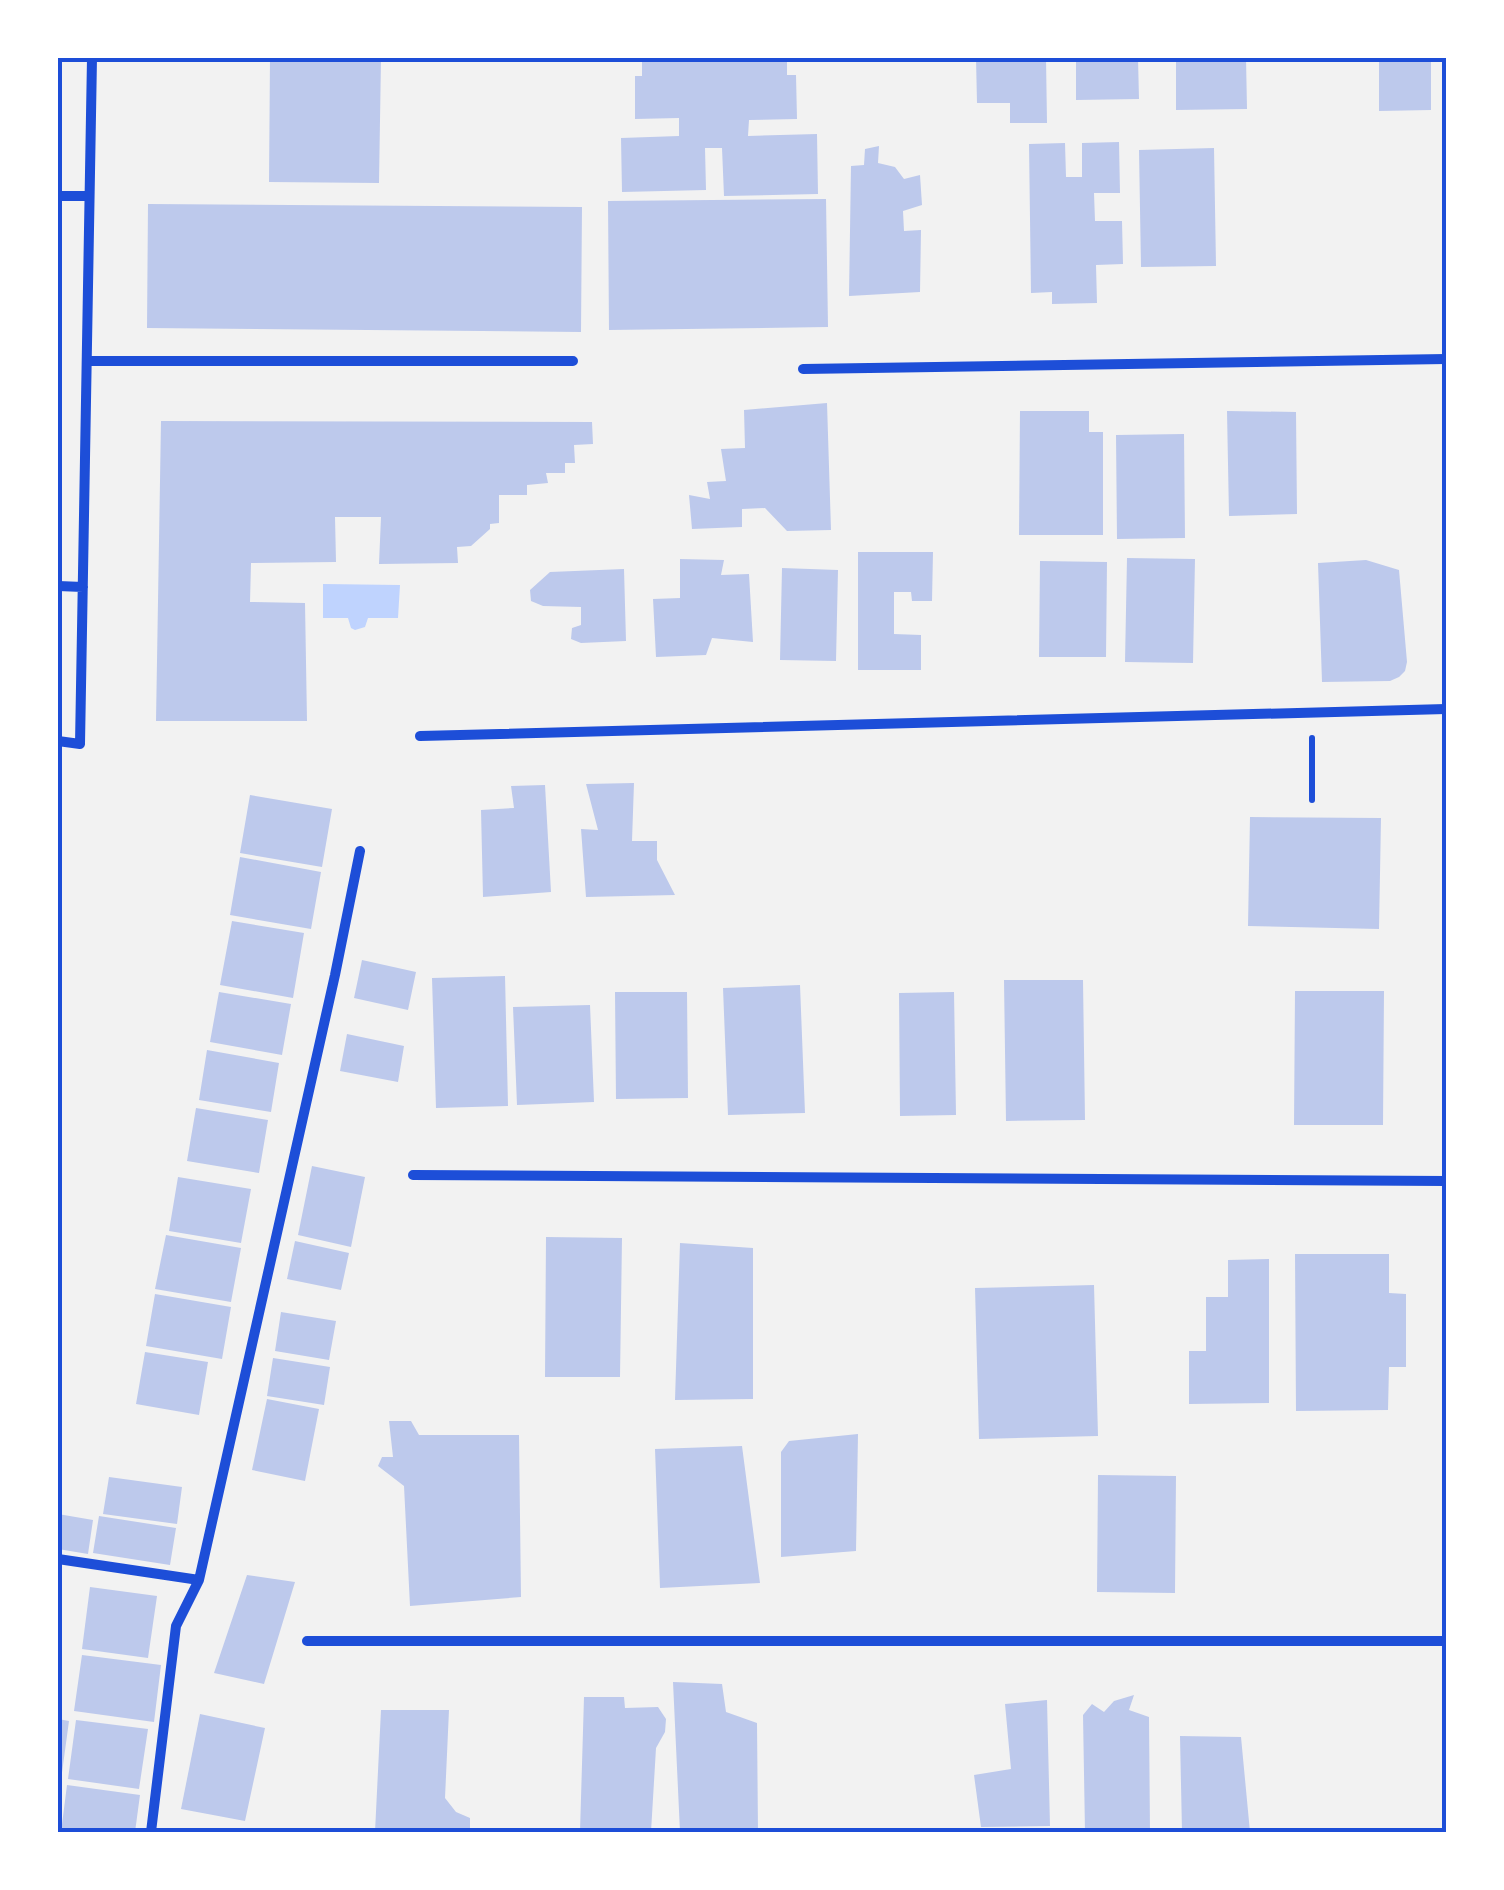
<svg xmlns="http://www.w3.org/2000/svg" width="1504" height="1890" viewBox="0 0 1504 1890" font-family="'Archivo Narrow',sans-serif">
  <style>
    .water { fill: #bfd3fe }
    .building { fill: #bdc9ec }
    .lines { fill: none; stroke-linecap: round; stroke-linejoin: round }
    .path { stroke: #1d4ed8; stroke-width: 6 }
    .minor { stroke: #1d4ed8; stroke-width: 10 }
    .neatline { fill: none; stroke: #1d4ed8; stroke-width: 4 }
  </style>
  <rect width="100%" height="100%" fill="#f2f2f2"/>
  <path class="water" d="M 323,584 L 400,585 L 398,618 L 368,618 L 365,627 L 355,630 L 351,628 L 348,618 L 323,618 Z"/>
  <path class="building" d="M 270,58 L 381,58 L 379,183 L 269,182 Z
    M 642,58 L 787,58 L 787,75 L 796,75 L 797,119 L 749,120 L 748,136 L 817,134 L 818,194 L 724,196 L 722,148 L 705,148 L 706,190 L 622,192 L 621,138 L 679,136 L 679,118 L 635,119 L 635,76 L 642,76 Z
    M 976,58 L 1046,58 L 1047,123 L 1010,123 L 1010,103 L 977,103 Z
    M 1076,58 L 1138,58 L 1139,99 L 1076,100 Z
    M 1176,58 L 1246,58 L 1247,109 L 1176,110 Z
    M 1379,58 L 1431,58 L 1431,110 L 1379,111 Z
    M 1119,142 L 1120,193 L 1094,193 L 1095,221 L 1122,221 L 1123,264 L 1096,265 L 1097,303 L 1052,304 L 1052,292 L 1031,293 L 1029,144 L 1065,143 L 1066,177 L 1082,177 L 1082,143 Z
    M 879,146 L 878,163 L 895,167 L 904,179 L 920,175 L 922,205 L 903,211 L 904,231 L 921,230 L 920,292 L 849,296 L 851,166 L 864,165 L 865,149 Z
    M 1214,148 L 1216,266 L 1141,267 L 1139,150 Z
    M 826,199 L 828,327 L 609,330 L 608,201 Z
    M 148,204 L 582,207 L 581,332 L 147,328 Z
    M 827,403 L 831,530 L 787,531 L 765,508 L 742,509 L 742,527 L 692,529 L 689,495 L 710,499 L 707,482 L 726,481 L 721,449 L 745,448 L 744,410 Z
    M 1020,411 L 1089,411 L 1089,432 L 1103,432 L 1103,535 L 1019,535 Z
    M 1227,411 L 1296,412 L 1297,514 L 1229,516 Z
    M 161,421 L 592,422 L 593,444 L 574,445 L 575,463 L 565,463 L 565,473 L 546,473 L 548,483 L 527,485 L 527,495 L 499,495 L 499,523 L 490,524 L 490,529 L 471,546 L 457,547 L 458,563 L 379,564 L 381,517 L 335,517 L 336,562 L 251,563 L 250,602 L 305,603 L 307,721 L 156,721 Z
    M 1184,434 L 1185,538 L 1117,539 L 1116,435 Z
    M 858,552 L 933,552 L 932,601 L 912,601 L 911,592 L 894,592 L 894,634 L 921,635 L 921,670 L 858,670 Z
    M 1127,558 L 1195,559 L 1193,663 L 1125,662 Z
    M 680,559 L 724,560 L 721,575 L 749,574 L 753,642 L 712,638 L 706,655 L 656,657 L 653,599 L 680,598 Z
    M 1366,560 L 1399,570 L 1407,662 L 1405,671 L 1399,677 L 1390,681 L 1322,682 L 1318,563 Z
    M 1040,561 L 1107,562 L 1106,657 L 1039,657 Z
    M 782,568 L 838,570 L 836,661 L 780,660 Z
    M 624,569 L 626,641 L 581,643 L 571,639 L 572,628 L 581,625 L 581,607 L 543,606 L 531,601 L 530,590 L 550,572 Z
    M 634,783 L 632,841 L 657,841 L 657,860 L 675,895 L 586,897 L 581,829 L 598,830 L 586,784 Z
    M 545,785 L 551,892 L 483,897 L 481,810 L 514,808 L 511,786 Z
    M 250,795 L 332,809 L 322,867 L 240,853 Z
    M 1250,817 L 1381,818 L 1379,929 L 1248,926 Z
    M 240,857 L 321,872 L 311,929 L 230,915 Z
    M 232,921 L 304,933 L 293,998 L 220,985 Z
    M 362,960 L 416,972 L 408,1010 L 354,998 Z
    M 505,976 L 508,1106 L 436,1108 L 432,978 Z
    M 1004,980 L 1083,980 L 1085,1120 L 1006,1121 Z
    M 800,985 L 805,1113 L 728,1115 L 723,988 Z
    M 1295,991 L 1384,991 L 1383,1125 L 1294,1125 Z
    M 219,992 L 291,1004 L 282,1055 L 210,1042 Z
    M 615,992 L 687,992 L 688,1098 L 616,1099 Z
    M 954,992 L 956,1115 L 900,1116 L 899,993 Z
    M 590,1005 L 594,1102 L 517,1105 L 513,1007 Z
    M 347,1034 L 404,1046 L 398,1082 L 340,1071 Z
    M 207,1050 L 279,1063 L 271,1112 L 199,1100 Z
    M 196,1108 L 268,1120 L 259,1173 L 187,1161 Z
    M 312,1166 L 365,1177 L 351,1247 L 298,1235 Z
    M 178,1177 L 251,1189 L 241,1243 L 169,1231 Z
    M 166,1235 L 241,1248 L 231,1302 L 155,1289 Z
    M 546,1237 L 622,1238 L 620,1377 L 545,1377 Z
    M 295,1241 L 349,1253 L 341,1290 L 287,1279 Z
    M 680,1243 L 753,1248 L 753,1399 L 675,1400 Z
    M 1295,1254 L 1389,1254 L 1389,1293 L 1406,1294 L 1406,1367 L 1389,1367 L 1388,1410 L 1296,1411 Z
    M 1269,1259 L 1269,1403 L 1189,1404 L 1189,1351 L 1206,1351 L 1206,1297 L 1228,1297 L 1228,1260 Z
    M 1094,1285 L 1098,1436 L 979,1439 L 975,1288 Z
    M 155,1294 L 231,1307 L 222,1359 L 146,1346 Z
    M 281,1312 L 336,1321 L 329,1360 L 275,1351 Z
    M 145,1352 L 208,1362 L 199,1415 L 136,1404 Z
    M 273,1358 L 330,1367 L 324,1405 L 267,1396 Z
    M 267,1399 L 319,1409 L 305,1481 L 252,1470 Z
    M 389,1421 L 411,1421 L 419,1435 L 519,1435 L 521,1597 L 410,1606 L 404,1486 L 378,1466 L 382,1457 L 393,1457 Z
    M 858,1434 L 856,1551 L 781,1557 L 781,1452 L 789,1441 Z
    M 742,1446 L 760,1583 L 660,1588 L 655,1449 Z
    M 1098,1475 L 1176,1476 L 1175,1593 L 1097,1592 Z
    M 109,1477 L 182,1487 L 177,1524 L 103,1514 Z
    M 58,1514 L 93,1520 L 88,1554 L 58,1549 Z
    M 99,1516 L 176,1528 L 170,1565 L 93,1553 Z
    M 247,1575 L 295,1582 L 264,1684 L 214,1673 Z
    M 90,1587 L 157,1596 L 148,1658 L 82,1649 Z
    M 82,1655 L 161,1665 L 154,1722 L 74,1711 Z
    M 673,1682 L 722,1684 L 726,1712 L 757,1723 L 758,1832 L 680,1832 Z
    M 1134,1695 L 1129,1710 L 1149,1717 L 1150,1832 L 1085,1832 L 1083,1715 L 1092,1704 L 1104,1712 L 1114,1701 Z
    M 584,1697 L 624,1697 L 625,1708 L 658,1707 L 666,1719 L 665,1732 L 656,1748 L 651,1832 L 580,1832 Z
    M 1047,1700 L 1050,1826 L 981,1827 L 974,1775 L 1011,1769 L 1005,1704 Z
    M 381,1710 L 449,1710 L 445,1798 L 456,1812 L 470,1818 L 470,1832 L 375,1832 Z
    M 200,1714 L 265,1728 L 245,1821 L 181,1809 Z
    M 58,1719 L 69,1721 L 61,1780 L 58,1780 Z
    M 76,1720 L 148,1729 L 139,1789 L 68,1779 Z
    M 1180,1736 L 1241,1737 L 1250,1832 L 1182,1832 Z
    M 67,1785 L 140,1795 L 135,1832 L 61,1832 Z"/>
  <g class="lines">
    <path class="path" d="M 1312,800 L 1312,738"/>
    <path class="minor" d="M 58,196 L 89,196
      M 87,361 L 573,361
      M 803,369 L 1446,359
      M 58,586 L 83,587
      M 420,736 L 1446,709
      M 58,741 L 80,744 L 92,58
      M 413,1175 L 1446,1181
      M 58,1559 L 199,1580
      M 307,1641 L 1446,1641
      M 151,1832 L 176,1626 L 199,1580 L 335,975 L 360,851"/>
  </g>
  <rect width="1504" height="1890" fill="none" stroke="#ffffff" stroke-width="120"/>
  <rect x="60" y="60" width="1384" height="1770" class="neatline"/>
</svg>
